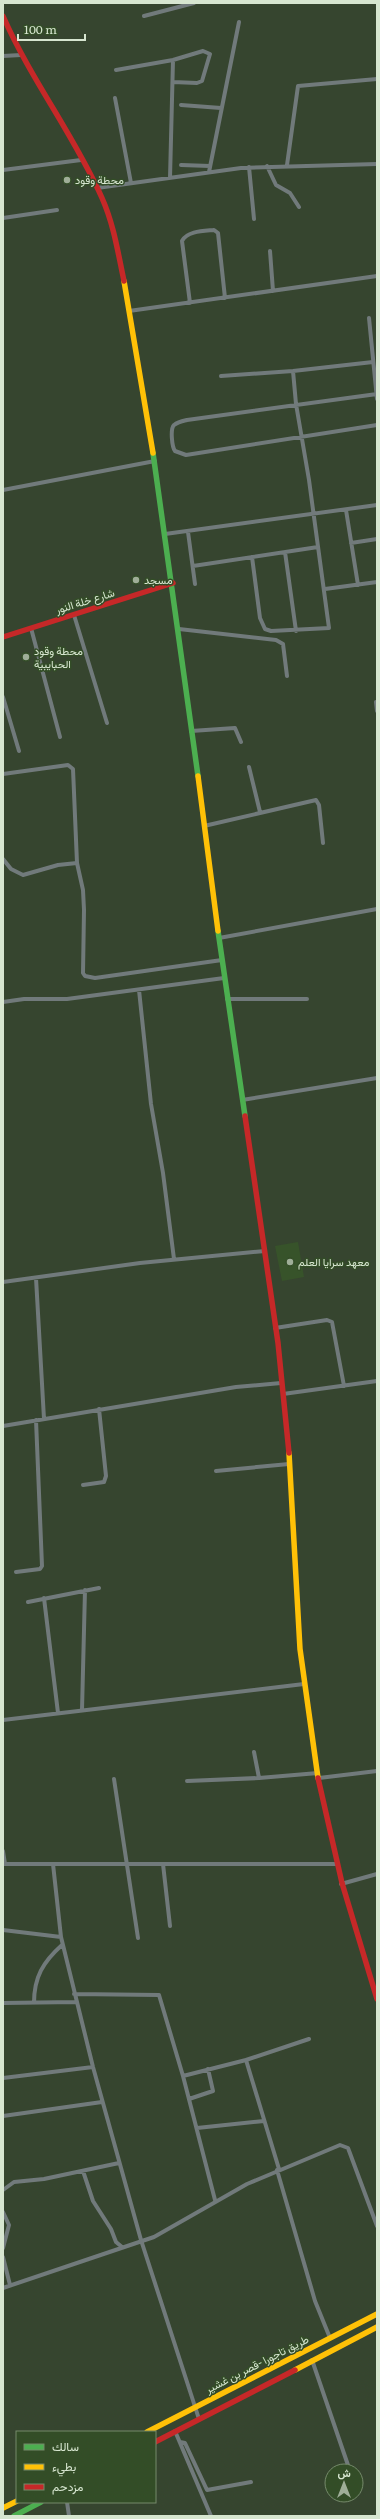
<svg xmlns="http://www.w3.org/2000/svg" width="380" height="2519" viewBox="0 0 380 2519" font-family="Literata,Vazirmatn,serif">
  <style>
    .built { fill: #37532a }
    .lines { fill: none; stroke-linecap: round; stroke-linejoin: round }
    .street { stroke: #717a7b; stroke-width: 4 }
    .fast { stroke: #4caf50; stroke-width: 5.5 }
    .slow { stroke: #ffc107; stroke-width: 5.5 }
    .jam { stroke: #c62828; stroke-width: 5.5 }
    .poi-dot { fill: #9fae98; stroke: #334d27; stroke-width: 1.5 }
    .labels { text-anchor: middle; stroke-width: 3; stroke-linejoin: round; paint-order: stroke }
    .poi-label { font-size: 11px; fill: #d7e6d0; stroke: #334d27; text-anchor: start }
    .street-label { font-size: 11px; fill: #d7e6d0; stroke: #334d27 }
  </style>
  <rect width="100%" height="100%" fill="#36452f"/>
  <path class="built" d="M 298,1242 L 304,1277 L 282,1281 L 275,1246 Z"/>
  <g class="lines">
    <path class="street" d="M 144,16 L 194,3
      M 3,56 L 21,55
      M 116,70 L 173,60 L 203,51 L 210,54 L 202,81 L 197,83 L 173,82
      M 115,98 L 131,183
      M 181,105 L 221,108
      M 181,165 L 210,166
      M 287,165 L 298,86 L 377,79
      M 267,166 L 276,185 L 290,193 L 299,207
      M 249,167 L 254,219
      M 3,170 L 81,160
      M 209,172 L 239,22
      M 170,178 L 173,60
      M 97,188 L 241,168 L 377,164
      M 3,218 L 57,210
      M 270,251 L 273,291
      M 190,303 L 182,241 C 187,231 204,231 214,230 L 218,233 L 225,298
      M 129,311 L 377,276
      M 369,318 L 377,399
      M 221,376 L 293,371 L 373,362
      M 377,394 L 187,420 C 183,421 178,422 174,425 C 170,429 172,447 175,451 L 186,455 L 377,425
      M 3,490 L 155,461
      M 346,510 L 358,585
      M 188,532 L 195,584
      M 165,534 L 377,505
      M 351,543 L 377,539
      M 285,552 L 296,631
      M 252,557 L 260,618 L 265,629 L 271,631 L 329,628 L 309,480 L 296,404 L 293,371
      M 193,566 L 318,547
      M 325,589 L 377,582
      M 74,615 L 107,723
      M 31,628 L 60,737
      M 179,629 L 276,640 L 283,644 L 287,676
      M 3,697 L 19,751
      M 376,702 L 377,711
      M 191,731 L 235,728 L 241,742
      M 249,767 L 260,812
      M 3,774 L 68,765 L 73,769 L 77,863 L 83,890 L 84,910 L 83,973 L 85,976 L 95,978 L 222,960
      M 204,826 L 316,800 L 319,805 L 323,843
      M 3,859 L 11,869 L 23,875 L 58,865 L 77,863
      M 219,938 L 377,909
      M 139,990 L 151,1104 L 163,1173 L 174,1259
      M 227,999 L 307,999
      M 3,1002 L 24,999 L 67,999 L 224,978
      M 242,1100 L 377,1078
      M 36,1278 L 44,1419
      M 3,1282 L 140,1263 L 265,1251
      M 275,1328 L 327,1320 L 332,1322 L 344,1386
      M 283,1394 L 377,1381
      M 3,1426 L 236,1387 L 281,1383
      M 216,1471 L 289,1464
      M 83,1485 L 104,1482 L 106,1476 L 99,1409
      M 16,1572 L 40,1569 L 42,1566 L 36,1420
      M 44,1598 L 58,1713
      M 28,1602 L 99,1588
      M 82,1710 L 85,1590
      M 3,1720 L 304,1684
      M 254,1752 L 259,1778
      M 319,1778 L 377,1771
      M 114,1779 L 138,1938
      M 187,1781 L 259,1778 L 318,1773
      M 3,1851 L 5,1864
      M 3,1864 L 335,1864
      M 163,1864 L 170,1926
      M 341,1884 L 377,1874
      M 3,1930 L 61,1937 L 53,1864
      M 61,1937 L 93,2067 L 141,2240 L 199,2419
      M 74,1994 L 159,1995 L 183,2076
      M 3,2003 L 76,2002
      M 34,2003 C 34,1977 43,1962 62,1945
      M 3,2078 L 93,2067
      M 189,2099 L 213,2091 L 208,2069
      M 3,2116 L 102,2102
      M 197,2128 L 264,2121
      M 279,2169 L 246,2060 L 309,2039
      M 277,2170 L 315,2301 L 330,2338
      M 83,2171 L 93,2201 L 111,2229 L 116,2242 L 122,2247
      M 3,2190 L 14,2182 L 44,2179 L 119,2163
      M 215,2200 L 183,2076 L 246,2060
      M 3,2212 L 9,2225 L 3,2248
      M 3,2257 L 10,2285
      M 3,2288 L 154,2237 L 247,2184 L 340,2145 L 348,2148 L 377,2226
      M 312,2360 L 350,2471
      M 175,2431 L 211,2516
      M 180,2442 L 185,2443 L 207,2490 L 251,2482
      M 67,2502 L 69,2516"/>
    <path class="fast" d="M 153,453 L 198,776
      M 218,931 L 245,1116
      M 14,2516 L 41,2502"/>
    <path class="slow" d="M 124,281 L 153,453
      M 198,776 L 218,931
      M 289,1453 L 300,1649 L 318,1778
      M 295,2370 L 377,2327
      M 147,2432 L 377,2314
      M 3,2508 L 17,2501"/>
    <path class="jam" d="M 3,16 C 31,80 74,135 102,198 C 114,225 118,253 124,281
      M 3,637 L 173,583
      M 245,1116 L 278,1343 L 289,1453
      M 318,1778 L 342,1883 L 377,1999
      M 155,2442 L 295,2370"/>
  </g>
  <g class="poi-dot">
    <circle cx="67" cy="180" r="4"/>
    <circle cx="136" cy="580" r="4"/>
    <circle cx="26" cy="657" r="4"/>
    <circle cx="290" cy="1262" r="4"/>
  </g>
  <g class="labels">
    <g class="poi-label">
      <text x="75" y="184">محطة وقود</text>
      <text x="144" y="584">مسجد</text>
      <text x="34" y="655">محطة وقود<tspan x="34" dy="13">الحبايبية</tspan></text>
      <text x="298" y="1266">معهد سرايا العلم</text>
    </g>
    <g class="street-label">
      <text transform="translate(85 601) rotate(-17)" y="4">شارع خلة النور</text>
      <text transform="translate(257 2364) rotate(-27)" y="4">طريق تاجورا -قصر بن غشير</text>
    </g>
  </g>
  <rect width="380" height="2519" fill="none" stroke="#d7e6d0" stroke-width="8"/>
  <rect x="16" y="2431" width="140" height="72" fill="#334d27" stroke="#758a6b"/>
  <rect x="24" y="2444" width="20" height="6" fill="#4caf50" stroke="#758a6b"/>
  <text x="52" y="2451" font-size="12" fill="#d7e6d0">سالك</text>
  <rect x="24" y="2464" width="20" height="6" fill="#ffc107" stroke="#758a6b"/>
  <text x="52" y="2471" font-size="12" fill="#d7e6d0">بطيء</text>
  <rect x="24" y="2484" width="20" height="6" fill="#c62828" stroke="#758a6b"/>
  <text x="52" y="2491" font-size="12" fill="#d7e6d0">مزدحم</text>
  <g transform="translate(344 2483)"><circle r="19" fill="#334d27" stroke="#758a6b"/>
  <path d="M0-3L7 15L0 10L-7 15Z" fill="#9fae98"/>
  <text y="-6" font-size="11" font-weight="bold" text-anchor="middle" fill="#d7e6d0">ش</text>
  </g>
  <path d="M18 34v6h67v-6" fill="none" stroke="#d7e6d0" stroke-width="2"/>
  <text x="24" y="34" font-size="12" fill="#d7e6d0" stroke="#334d27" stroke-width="3" paint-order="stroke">100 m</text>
</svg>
